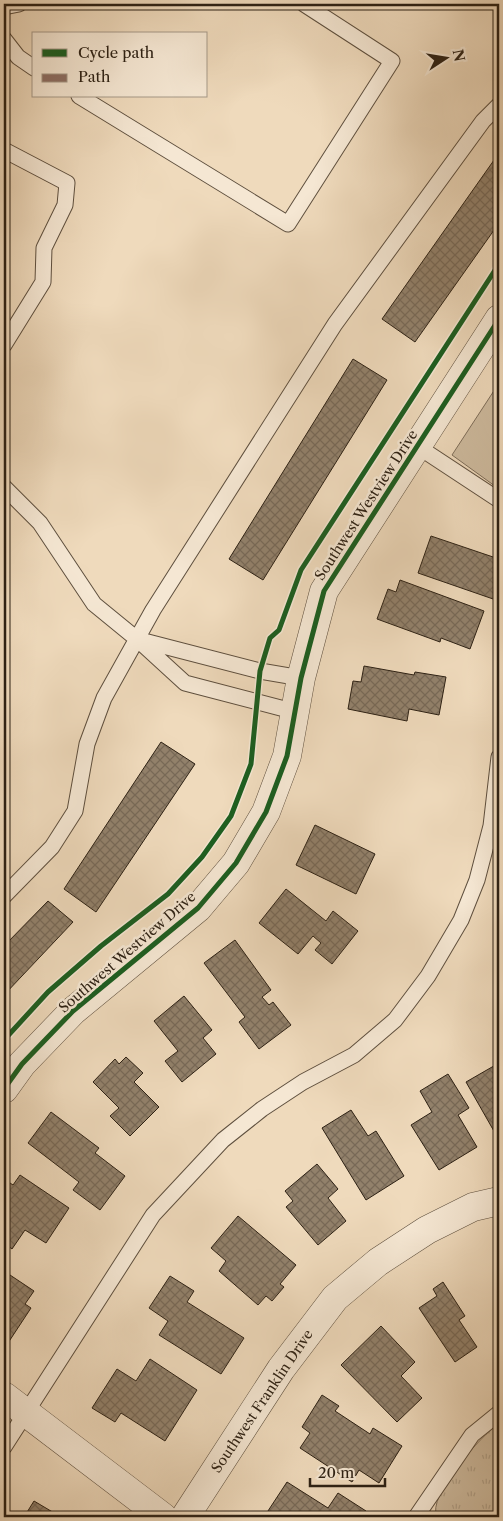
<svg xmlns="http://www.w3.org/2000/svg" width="503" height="1521" viewBox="0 0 503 1521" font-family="'Libre Caslon Text',serif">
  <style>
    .grass { fill: url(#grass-tufts); stroke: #7e6e5a }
    .green { fill: #cebb9f; stroke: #7e6e5a }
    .building { fill: url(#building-cross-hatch); stroke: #2d2114 }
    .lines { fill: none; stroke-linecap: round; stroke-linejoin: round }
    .lane-casing { stroke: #5e4f3e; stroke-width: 17 }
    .street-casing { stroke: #5e4f3e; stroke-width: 29 }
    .lane { stroke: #f5e7d3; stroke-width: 15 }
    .street { stroke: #f5e7d3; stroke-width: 28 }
    .quiet { stroke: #8d6e63; stroke-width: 4; stroke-dasharray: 8 4; stroke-linecap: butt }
    .cycleway-casing { stroke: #f5e7d3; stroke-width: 8 }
    .cycleway { stroke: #1b5e20; stroke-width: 5 }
    .labels { text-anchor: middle; stroke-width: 5; stroke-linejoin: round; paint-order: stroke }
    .street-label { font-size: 14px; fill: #2d2114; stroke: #f5e7d3 }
  </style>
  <defs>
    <pattern id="grass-tufts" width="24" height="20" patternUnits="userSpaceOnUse" patternTransform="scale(1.25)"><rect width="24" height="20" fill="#cebb9f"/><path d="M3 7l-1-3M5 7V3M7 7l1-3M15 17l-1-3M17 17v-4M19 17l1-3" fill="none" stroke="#b1a088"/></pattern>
    <pattern id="building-cross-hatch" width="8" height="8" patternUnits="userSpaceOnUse" patternTransform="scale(1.25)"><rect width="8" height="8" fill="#92816b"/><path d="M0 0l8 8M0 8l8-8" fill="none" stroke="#786957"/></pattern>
  </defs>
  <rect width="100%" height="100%" fill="#efdabc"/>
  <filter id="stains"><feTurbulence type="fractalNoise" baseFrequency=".004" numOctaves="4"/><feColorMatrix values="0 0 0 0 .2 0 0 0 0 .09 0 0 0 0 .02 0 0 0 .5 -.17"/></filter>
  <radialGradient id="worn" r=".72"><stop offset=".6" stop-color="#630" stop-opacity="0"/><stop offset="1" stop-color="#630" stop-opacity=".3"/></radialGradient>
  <path class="grass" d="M 499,1423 L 499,1517 L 437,1517 C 426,1496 482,1435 499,1423 Z"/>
  <path class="green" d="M 499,383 L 499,489 L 452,455 Z"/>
  <path class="building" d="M 499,153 L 499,223 L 415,342 L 382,319 Z
    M 353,359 L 387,380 L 263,580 L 229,559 Z
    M 431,536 L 499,559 L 499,591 L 496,600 L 418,573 Z
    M 400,580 L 484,611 L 470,649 L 441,638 L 440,642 L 377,619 L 388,589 L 396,592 Z
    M 364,666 L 414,675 L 415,672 L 446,677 L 439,715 L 409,709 L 407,721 L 348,709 L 353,681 L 361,682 Z
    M 161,742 L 195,764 L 96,912 L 64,889 Z
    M 315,825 L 375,854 L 356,894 L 296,865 Z
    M 286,889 L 326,921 L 333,911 L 358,931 L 332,964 L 315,950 L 321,943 L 313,936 L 298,954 L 259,923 Z
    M 48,901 L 73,922 L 4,995 L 4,946 Z
    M 235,940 L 271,990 L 262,997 L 269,1005 L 273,1002 L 291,1025 L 259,1049 L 239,1022 L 245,1017 L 204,963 Z
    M 184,996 L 212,1030 L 203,1038 L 216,1054 L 182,1082 L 165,1061 L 178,1051 L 154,1021 Z
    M 126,1057 L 143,1073 L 134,1082 L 159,1107 L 130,1136 L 110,1116 L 119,1108 L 93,1082 L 115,1059 L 119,1064 Z
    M 499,1063 L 499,1140 L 466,1082 Z
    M 448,1074 L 469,1108 L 458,1115 L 477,1147 L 439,1170 L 411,1125 L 432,1112 L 420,1091 Z
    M 351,1110 L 368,1136 L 376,1131 L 404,1176 L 366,1200 L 322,1128 Z
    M 51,1112 L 99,1148 L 95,1153 L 125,1176 L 100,1210 L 73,1190 L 79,1182 L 28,1143 Z
    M 317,1164 L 338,1189 L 328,1198 L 346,1221 L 318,1245 L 286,1207 L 293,1201 L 285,1191 Z
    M 20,1175 L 69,1208 L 46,1243 L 25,1230 L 12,1249 L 4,1243 L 4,1179 L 13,1185 Z
    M 238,1216 L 296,1265 L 280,1284 L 284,1287 L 272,1301 L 266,1296 L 258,1305 L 219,1271 L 226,1261 L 211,1248 Z
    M 4,1271 L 34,1291 L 25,1304 L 31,1308 L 6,1346 L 4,1345 Z
    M 170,1276 L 194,1291 L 187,1302 L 244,1338 L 221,1374 L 159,1335 L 168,1321 L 149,1308 Z
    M 443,1282 L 465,1316 L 459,1320 L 477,1347 L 455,1362 L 419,1308 L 437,1296 L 433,1289 Z
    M 381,1326 L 415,1362 L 401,1376 L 422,1398 L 397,1422 L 341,1365 Z
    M 150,1359 L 197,1390 L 165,1441 L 121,1413 L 115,1422 L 92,1408 L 117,1369 L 136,1381 Z
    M 322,1395 L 339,1406 L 335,1411 L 370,1434 L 373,1428 L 402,1446 L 379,1483 L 359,1470 L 352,1482 L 300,1448 L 310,1433 L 302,1427 Z
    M 287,1482 L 328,1508 L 338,1493 L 366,1511 L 361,1517 L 264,1517 Z
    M 34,1501 L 61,1517 L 24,1517 Z"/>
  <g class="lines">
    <g class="lane-casing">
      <path id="lane" d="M 4,7 L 19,4
        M 4,39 L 18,57 L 34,68
        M 79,96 L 288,224 L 392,61 L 304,4
        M 4,150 L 67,183 L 65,205 L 44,248 L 43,282 L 4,345
        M 417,446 L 499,500
        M 4,487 L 40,523 L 94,604 L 138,640 L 185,683 L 296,712
        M 140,640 L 260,671 L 301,678
        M 4,896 L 52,847 L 75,811 L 87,744 L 104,698 L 153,610 L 335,324 L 483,121 L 499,105
        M 4,1447 L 153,1215 L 223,1140 L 262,1109 L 303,1082 L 354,1055 L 395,1020 L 428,976 L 461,920 L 477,880 L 491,826 L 499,757
        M 416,1517 L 472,1435 L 499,1413"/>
    </g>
    <g class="street-casing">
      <path id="street" d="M 4,1089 L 22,1064 L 73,1011 L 198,908 L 236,863 L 266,812 L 287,756 L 301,678 L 324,591 L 499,319
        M 4,1396 L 163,1517
        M 185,1517 L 281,1369 L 335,1298 L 378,1262 L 427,1230 L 473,1207 L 499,1201"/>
    </g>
    <use href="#lane" class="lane"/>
    <use href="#street" class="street"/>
    <path class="quiet" d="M 495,380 L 499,382"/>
    <g class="cycleway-casing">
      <path id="cycleway" d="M 4,1040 L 48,992 L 101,946 L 168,894 L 202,857 L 231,816 L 251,764 L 260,671 L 270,638 L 279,630 L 301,570 L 499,264
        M 4,1089 L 22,1064 L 73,1011 L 198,908 L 236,863 L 266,812 L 287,756 L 301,678 L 324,591 L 499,319"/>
    </g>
    <use href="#cycleway" class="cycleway"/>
  </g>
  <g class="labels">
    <g class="street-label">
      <text transform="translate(366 505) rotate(-57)" y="5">Southwest Westview Drive</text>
      <text transform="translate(127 952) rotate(-41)" y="5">Southwest Westview Drive</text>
      <text transform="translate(262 1401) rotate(-56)" y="5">Southwest Franklin Drive</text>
    </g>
  </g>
  <rect width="503" height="1521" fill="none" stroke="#efdabc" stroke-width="20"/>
  <rect x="5" y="5" width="493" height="1511" fill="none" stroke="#2d2114" stroke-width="2.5"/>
  <rect x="10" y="10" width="483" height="1501" fill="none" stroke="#2d2114"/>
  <rect x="32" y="32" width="175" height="65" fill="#f5e7d3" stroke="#a59887"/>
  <rect x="42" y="49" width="25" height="8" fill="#1b5e20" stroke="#a59887"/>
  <text x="78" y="58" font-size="15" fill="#2d2114">Cycle path</text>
  <rect x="42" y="74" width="25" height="8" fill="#8d6e63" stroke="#a59887"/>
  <text x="78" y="82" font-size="15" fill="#2d2114">Path</text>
  <g transform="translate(446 58) rotate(78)" stroke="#f5e7d3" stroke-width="4" paint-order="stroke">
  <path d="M0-4L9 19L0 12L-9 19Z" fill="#2d2114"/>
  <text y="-8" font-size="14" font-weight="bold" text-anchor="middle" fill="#2d2114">N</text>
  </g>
  <path d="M310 1478v8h75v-8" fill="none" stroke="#2d2114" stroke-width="2.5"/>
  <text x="318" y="1478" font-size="15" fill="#2d2114" stroke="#f5e7d3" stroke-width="4" paint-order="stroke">20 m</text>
  <rect width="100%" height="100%" filter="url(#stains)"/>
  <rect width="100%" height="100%" fill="url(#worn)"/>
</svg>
